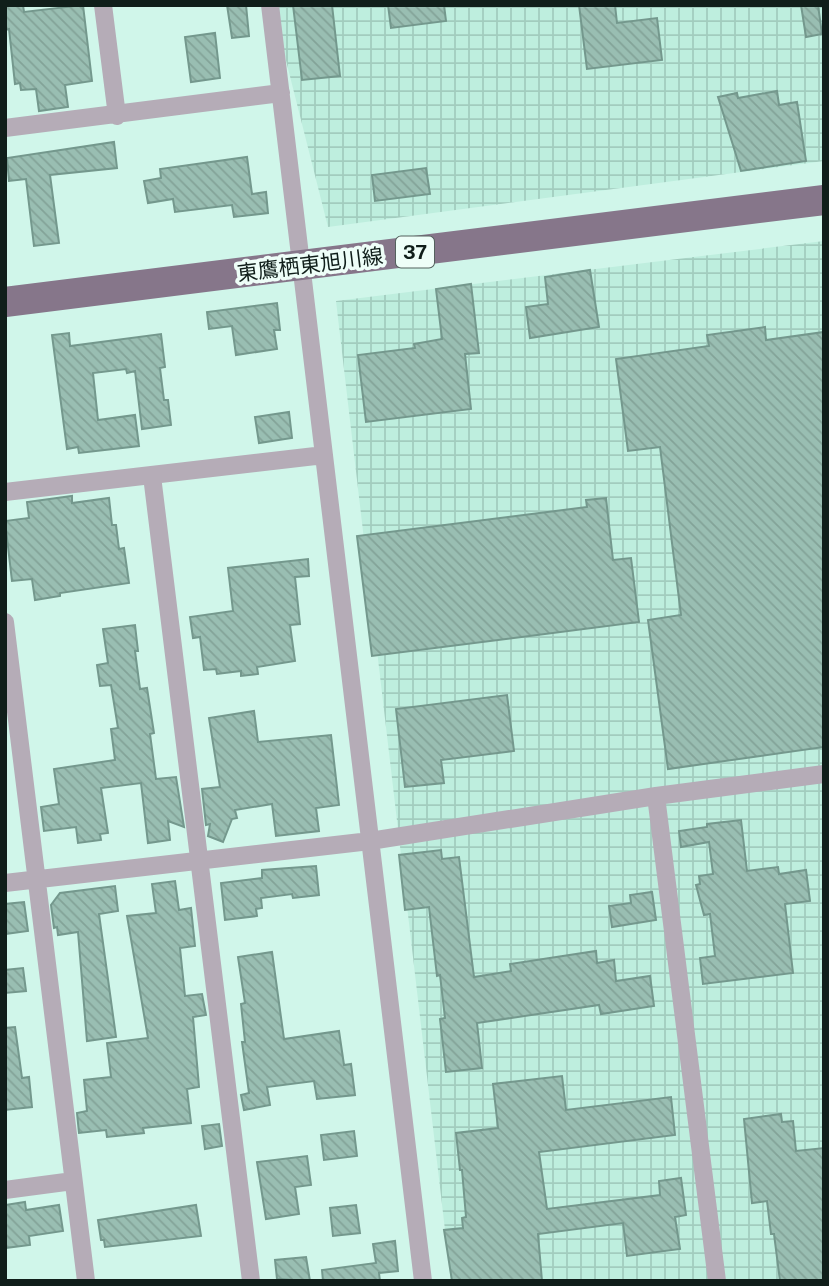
<svg xmlns="http://www.w3.org/2000/svg" width="829" height="1286" viewBox="0 0 829 1286" font-family="'Public Sans','Noto Sans JP',sans-serif">
  <style>
    .industrial { fill: url(#industrial-grid) }
    .building { fill: url(#building-back-hatch); stroke: #74988d; stroke-width: 2 }
    .lines { fill: none; stroke-linecap: round; stroke-linejoin: round }
    .street { stroke: #b5acb7; stroke-width: 18 }
    .primary { stroke: #86768a; stroke-width: 30 }
    .labels { text-anchor: middle; stroke-width: 7; stroke-linejoin: round; paint-order: stroke }
    .shield { fill: #eefef8; stroke: #53615d; stroke-width: 2 }
    .shield-label { font-size: 19px; font-weight: bold; fill: #101e1a }
    .street-label { font-size: 21px; fill: #101e1a; stroke: #eefef8 }
  </style>
  <defs>
    <pattern id="industrial-grid" width="8" height="8" patternUnits="userSpaceOnUse" patternTransform="scale(1.75)"><rect width="8" height="8" fill="#beeede"/><path d="M0 4h8M4 0v8" fill="none" stroke="#a2ccbe"/></pattern>
    <pattern id="building-back-hatch" width="6" height="6" patternUnits="userSpaceOnUse" patternTransform="scale(1.75)"><rect width="6" height="6" fill="#99beb2"/><path d="M-1 5l2 2M0 0l6 6M5-1l2 2" fill="none" stroke="#83a398"/></pattern>
  </defs>
  <rect width="100%" height="100%" fill="#d0f6ea"/>
  <path class="industrial" d="M 272,5 L 824,5 L 824,161 L 328,227 Z
    M 824,241 L 824,1281 L 451,1281 L 336,301 Z"/>
  <path class="building" d="M 5,5 L 23,5 L 24,12 L 83,5 L 92,81 L 65,85 L 68,107 L 39,111 L 36,89 L 21,90 L 20,83 L 15,84 L 9,29 L 5,30 Z
    M 227,5 L 246,5 L 249,36 L 232,38 Z
    M 293,5 L 332,5 L 340,76 L 302,80 Z
    M 388,5 L 444,5 L 446,21 L 391,28 Z
    M 579,5 L 615,5 L 617,23 L 657,18 L 662,60 L 587,69 Z
    M 801,5 L 818,5 L 822,34 L 806,37 Z
    M 215,33 L 220,78 L 191,82 L 185,37 Z
    M 777,91 L 779,105 L 797,102 L 806,161 L 741,171 L 718,97 L 737,93 L 738,98 Z
    M 114,142 L 117,168 L 50,175 L 59,243 L 34,246 L 26,179 L 9,181 L 7,158 Z
    M 247,157 L 252,194 L 266,192 L 268,213 L 234,217 L 232,205 L 175,212 L 173,199 L 148,203 L 144,181 L 161,178 L 160,169 Z
    M 426,168 L 430,194 L 375,201 L 372,175 Z
    M 590,270 L 599,327 L 530,338 L 526,307 L 548,304 L 545,277 Z
    M 471,284 L 479,353 L 465,354 L 471,409 L 366,422 L 358,355 L 415,348 L 414,344 L 442,339 L 436,289 Z
    M 277,303 L 280,330 L 274,330 L 277,349 L 236,355 L 232,326 L 209,329 L 207,312 Z
    M 765,327 L 766,340 L 824,332 L 824,747 L 668,769 L 648,620 L 681,615 L 660,447 L 628,451 L 616,359 L 709,346 L 707,335 Z
    M 69,333 L 70,346 L 161,334 L 165,367 L 160,368 L 164,400 L 168,400 L 171,425 L 142,429 L 135,371 L 127,373 L 126,369 L 93,373 L 98,420 L 135,415 L 139,446 L 79,453 L 78,447 L 67,449 L 52,335 Z
    M 289,412 L 292,438 L 259,443 L 255,417 Z
    M 72,496 L 72,503 L 109,498 L 112,525 L 116,525 L 119,549 L 124,548 L 129,583 L 60,593 L 60,596 L 35,600 L 32,579 L 12,581 L 5,521 L 29,518 L 27,502 Z
    M 606,498 L 613,560 L 631,558 L 639,622 L 372,656 L 357,536 L 587,507 L 586,500 Z
    M 308,559 L 309,576 L 295,577 L 300,624 L 290,625 L 295,661 L 257,667 L 258,674 L 241,676 L 241,671 L 217,674 L 216,669 L 204,670 L 200,637 L 193,638 L 190,617 L 233,611 L 228,568 Z
    M 135,625 L 138,651 L 135,651 L 140,689 L 147,688 L 154,733 L 150,734 L 156,779 L 176,777 L 184,827 L 168,821 L 170,840 L 148,843 L 141,783 L 101,788 L 108,833 L 100,834 L 101,840 L 78,843 L 76,827 L 44,831 L 41,807 L 59,804 L 54,769 L 115,760 L 111,729 L 118,728 L 111,685 L 100,686 L 97,665 L 108,663 L 103,629 Z
    M 507,695 L 514,751 L 441,760 L 444,783 L 405,787 L 396,709 Z
    M 254,711 L 258,742 L 331,735 L 339,805 L 316,808 L 319,831 L 276,836 L 272,804 L 235,810 L 237,818 L 232,819 L 223,842 L 208,836 L 210,824 L 206,825 L 202,789 L 220,787 L 209,718 Z
    M 741,820 L 747,871 L 778,867 L 779,874 L 806,870 L 810,901 L 785,904 L 793,973 L 703,984 L 700,958 L 715,956 L 710,914 L 704,915 L 696,885 L 700,884 L 699,876 L 713,874 L 709,842 L 681,847 L 679,831 L 707,827 L 707,824 Z
    M 441,850 L 442,859 L 459,857 L 474,977 L 511,971 L 510,964 L 596,951 L 597,963 L 614,960 L 616,981 L 650,976 L 654,1006 L 601,1014 L 599,1005 L 477,1023 L 482,1068 L 446,1072 L 440,1019 L 445,1018 L 440,975 L 437,976 L 429,907 L 405,910 L 399,855 Z
    M 316,866 L 319,895 L 293,898 L 292,894 L 261,898 L 262,908 L 256,909 L 257,916 L 225,920 L 221,883 L 262,878 L 262,870 Z
    M 175,881 L 179,910 L 191,908 L 195,946 L 180,948 L 185,996 L 202,994 L 206,1015 L 193,1017 L 199,1087 L 187,1089 L 191,1123 L 143,1128 L 144,1133 L 107,1137 L 106,1130 L 79,1133 L 77,1113 L 87,1111 L 84,1080 L 111,1077 L 107,1043 L 148,1038 L 127,916 L 156,913 L 152,884 Z
    M 115,886 L 118,911 L 99,914 L 116,1037 L 87,1041 L 78,932 L 58,935 L 57,927 L 54,928 L 51,905 L 60,893 Z
    M 652,892 L 656,920 L 612,927 L 609,906 L 631,903 L 630,895 Z
    M 24,902 L 28,931 L 5,934 L 5,904 Z
    M 272,952 L 284,1039 L 339,1031 L 344,1065 L 351,1064 L 355,1095 L 317,1099 L 314,1081 L 267,1087 L 270,1105 L 244,1110 L 241,1095 L 249,1093 L 242,1042 L 245,1042 L 241,1004 L 245,1003 L 238,957 Z
    M 23,968 L 26,991 L 5,993 L 5,970 Z
    M 15,1027 L 22,1078 L 29,1077 L 32,1107 L 5,1110 L 5,1028 Z
    M 562,1076 L 566,1110 L 671,1097 L 675,1135 L 539,1152 L 547,1209 L 660,1195 L 659,1181 L 681,1178 L 686,1215 L 675,1217 L 680,1249 L 627,1256 L 623,1223 L 538,1234 L 542,1281 L 452,1281 L 444,1230 L 463,1228 L 462,1218 L 466,1217 L 462,1170 L 460,1170 L 456,1133 L 498,1128 L 493,1084 Z
    M 781,1114 L 782,1122 L 793,1121 L 796,1151 L 824,1148 L 824,1281 L 780,1281 L 774,1234 L 771,1234 L 767,1201 L 752,1203 L 744,1119 Z
    M 219,1124 L 222,1146 L 205,1149 L 202,1126 Z
    M 354,1131 L 357,1156 L 324,1160 L 321,1135 Z
    M 307,1156 L 311,1185 L 295,1187 L 299,1214 L 266,1219 L 257,1162 Z
    M 25,1202 L 26,1210 L 59,1205 L 63,1231 L 29,1236 L 30,1245 L 5,1248 L 5,1205 Z
    M 196,1205 L 201,1236 L 105,1247 L 104,1240 L 101,1240 L 98,1220 Z
    M 356,1205 L 360,1233 L 333,1236 L 330,1208 Z
    M 395,1241 L 398,1271 L 379,1273 L 380,1281 L 323,1281 L 322,1270 L 376,1263 L 373,1244 Z
    M 306,1257 L 310,1281 L 277,1279 L 275,1260 Z"/>
  <g class="lines">
    <path class="street" d="M 103,5 L 117,116
      M 270,5 L 423,1281
      M 5,128 L 281,93
      M 152,476 L 251,1281
      M 5,492 L 324,455
      M 5,622 L 86,1281
      M 656,796 L 717,1281
      M 5,883 L 370,841 L 656,796 L 824,774
      M 5,1190 L 73,1181"/>
    <path class="primary" d="M 5,302 L 824,200"/>
  </g>
  <g class="labels">
    <rect class="shield" x="396" y="236.5" width="38" height="31" rx="5"/>
    <g class="shield-label">
      <text x="415" y="259">37</text>
    </g>
    <g class="street-label">
      <text transform="translate(310 265) rotate(-7)" y="7">東鷹栖東旭川線</text>
    </g>
  </g>
  <rect width="829" height="1286" fill="none" stroke="#101e1a" stroke-width="14"/>
</svg>
